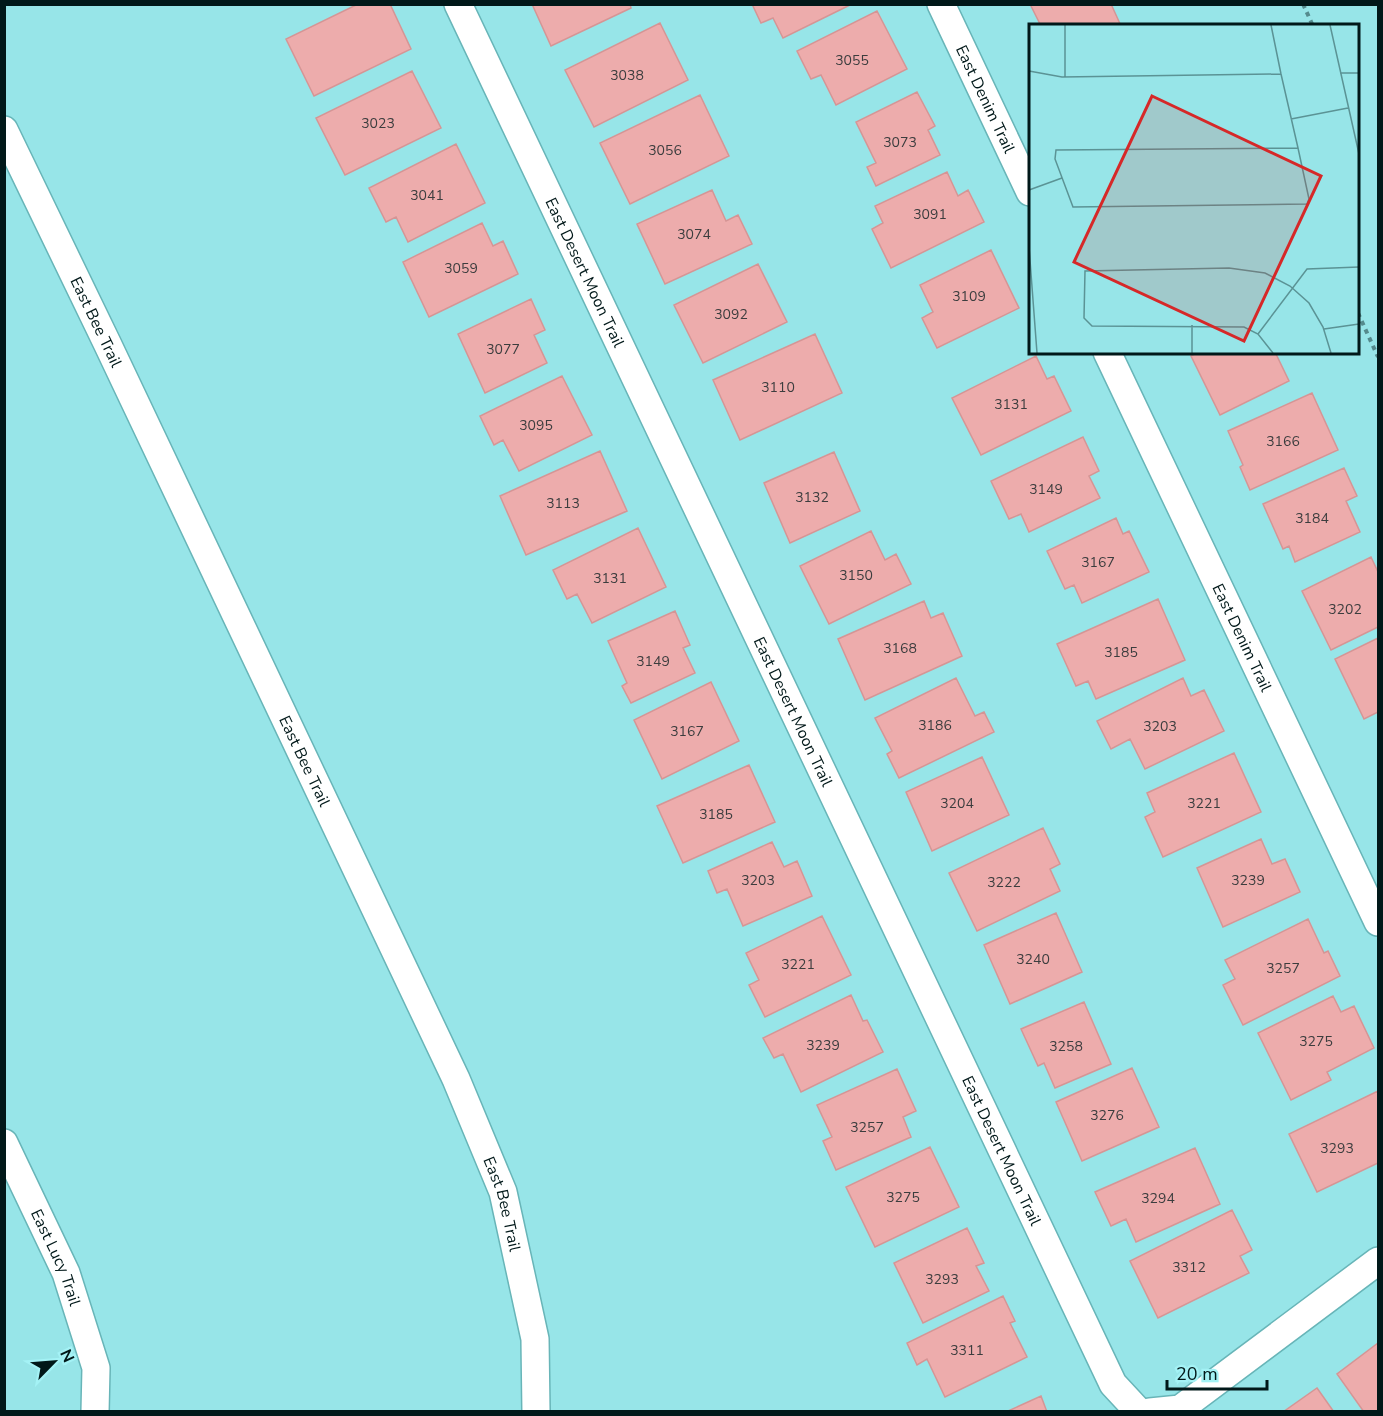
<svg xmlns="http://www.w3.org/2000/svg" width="1383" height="1416" viewBox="0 0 1383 1416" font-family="'Nunito Sans',sans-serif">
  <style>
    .building { fill: #edacac; stroke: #d59595; stroke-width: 1.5 }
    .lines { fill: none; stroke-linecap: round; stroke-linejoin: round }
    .minor-casing { stroke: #68b5b8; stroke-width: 30 }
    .path { stroke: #558b8d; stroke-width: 4; stroke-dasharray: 4.5 4.5; stroke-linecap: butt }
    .minor { stroke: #fff; stroke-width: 27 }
    .labels { text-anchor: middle; stroke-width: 6; stroke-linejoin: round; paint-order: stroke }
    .number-label { font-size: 14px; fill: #3c3d3e }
    .street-label { font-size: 16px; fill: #011819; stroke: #a4f2f5 }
    .inset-road { fill: none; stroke: #5b9395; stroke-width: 1.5 }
    .view { fill: #d62828; fill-opacity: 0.15; stroke: #d62828; stroke-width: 3 }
    .inset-edge { fill: none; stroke: #011819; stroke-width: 3 }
  </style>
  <rect width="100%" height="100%" fill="#97e5e8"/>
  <path class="building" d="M 358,4 L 390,4 L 411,49 L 314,96 L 286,39 Z
    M 532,4 L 630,4 L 631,8 L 551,46 Z
    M 752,4 L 852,4 L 783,38 L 773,18 L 761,23 Z
    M 1030,4 L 1111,4 L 1121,26 L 1041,26 Z
    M 877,11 L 907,69 L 836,105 L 821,75 L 811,79 L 797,51 Z
    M 660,23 L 688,80 L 594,127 L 565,70 Z
    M 412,71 L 441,128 L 345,175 L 316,118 Z
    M 917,92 L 935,126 L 928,130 L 940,155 L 876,186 L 867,167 L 876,163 L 856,122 Z
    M 700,95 L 729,156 L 630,204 L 600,143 Z
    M 456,144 L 485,203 L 408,242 L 396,217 L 386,222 L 369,188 Z
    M 947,172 L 958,196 L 968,190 L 984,222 L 891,268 L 872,229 L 883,223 L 875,206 Z
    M 712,190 L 726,221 L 738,215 L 752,244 L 665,284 L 637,224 Z
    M 482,223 L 493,246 L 503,241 L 518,274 L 429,317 L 403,262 Z
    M 991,250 L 1019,308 L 937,348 L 922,318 L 933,312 L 920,285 Z
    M 758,264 L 787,322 L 703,363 L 674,305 Z
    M 531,299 L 545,330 L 534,335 L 547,363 L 485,393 L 458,334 Z
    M 815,334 L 842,393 L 740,440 L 713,380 Z
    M 1198,352 L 1275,352 L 1289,381 L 1220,415 L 1191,356 Z
    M 1036,356 L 1047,379 L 1054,376 L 1071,411 L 981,455 L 952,398 Z
    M 562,376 L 592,435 L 519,471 L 503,440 L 494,445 L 480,416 Z
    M 1312,393 L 1338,450 L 1250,490 L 1240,467 L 1243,465 L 1228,431 Z
    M 1083,437 L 1099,471 L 1089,476 L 1100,498 L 1029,532 L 1021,514 L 1009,519 L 991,481 Z
    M 600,451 L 627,511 L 526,555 L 500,496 Z
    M 834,452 L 860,511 L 790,543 L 764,483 Z
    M 1344,468 L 1357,496 L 1346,501 L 1360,532 L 1295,562 L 1289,546 L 1283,549 L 1263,504 Z
    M 1116,518 L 1123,534 L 1129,531 L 1149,572 L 1082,603 L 1074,585 L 1065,589 L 1047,551 Z
    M 638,528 L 666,587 L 592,623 L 577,594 L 567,599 L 553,570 Z
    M 871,531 L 885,560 L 896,554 L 911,584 L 829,624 L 800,566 Z
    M 1371,557 L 1378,572 L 1378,627 L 1331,650 L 1302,591 Z
    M 1158,599 L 1185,660 L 1096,699 L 1088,681 L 1076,686 L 1057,644 Z
    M 924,601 L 931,618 L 943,613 L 962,656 L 865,700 L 838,639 Z
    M 675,611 L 690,645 L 683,648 L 695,673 L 631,703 L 622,686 L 627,683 L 608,641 Z
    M 1378,638 L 1378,712 L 1364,719 L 1335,659 Z
    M 956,678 L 975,716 L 984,712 L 994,732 L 899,778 L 887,754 L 892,751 L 875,718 Z
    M 1183,678 L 1191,696 L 1204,690 L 1224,731 L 1145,769 L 1130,739 L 1111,749 L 1097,721 Z
    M 711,682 L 739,741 L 662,779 L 634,720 Z
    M 1234,753 L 1261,812 L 1163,857 L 1145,817 L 1155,812 L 1147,793 Z
    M 982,757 L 1009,815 L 932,851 L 906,792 Z
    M 749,765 L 775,822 L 683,863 L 657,806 Z
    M 1043,828 L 1060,864 L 1050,869 L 1060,891 L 977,931 L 949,873 Z
    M 1261,839 L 1272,864 L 1285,859 L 1300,892 L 1223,927 L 1197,868 Z
    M 772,842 L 784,867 L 797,861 L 812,896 L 743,926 L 727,889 L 717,893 L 708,871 Z
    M 1056,913 L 1082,972 L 1010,1004 L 984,945 Z
    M 822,916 L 851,975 L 765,1017 L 749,985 L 759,980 L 746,953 Z
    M 1308,919 L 1324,953 L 1328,951 L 1340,976 L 1243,1025 L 1223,985 L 1235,979 L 1225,960 Z
    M 851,995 L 863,1021 L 867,1020 L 883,1052 L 801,1092 L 783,1054 L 774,1058 L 763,1038 Z
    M 1333,996 L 1341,1012 L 1354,1006 L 1374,1048 L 1327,1072 L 1331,1080 L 1291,1100 L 1258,1033 Z
    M 1084,1002 L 1111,1064 L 1055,1088 L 1044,1063 L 1038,1066 L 1021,1029 Z
    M 1132,1068 L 1159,1127 L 1082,1161 L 1056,1102 Z
    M 897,1069 L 916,1111 L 903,1117 L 911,1137 L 836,1170 L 823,1141 L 832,1137 L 817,1105 Z
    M 1378,1091 L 1378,1163 L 1317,1192 L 1289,1134 Z
    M 930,1147 L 959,1207 L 875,1247 L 846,1187 Z
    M 1195,1148 L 1220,1204 L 1136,1242 L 1126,1219 L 1111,1226 L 1095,1192 Z
    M 1232,1210 L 1252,1250 L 1240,1256 L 1249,1273 L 1158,1318 L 1130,1261 Z
    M 967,1228 L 984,1263 L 976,1266 L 989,1291 L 923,1323 L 894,1263 Z
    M 1003,1296 L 1015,1321 L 1010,1323 L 1027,1357 L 945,1397 L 927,1359 L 917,1365 L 907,1343 Z
    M 1378,1343 L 1378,1412 L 1364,1412 L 1337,1374 Z
    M 1317,1388 L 1334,1412 L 1283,1412 Z
    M 1041,1396 L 1047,1412 L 1006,1412 Z"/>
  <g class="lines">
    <g class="minor-casing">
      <g id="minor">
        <path id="s1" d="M 458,4 L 1113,1384 L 1139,1412"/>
        <path id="s2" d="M 941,4 L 1030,192"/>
        <path id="s3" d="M 4,130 L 107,343 L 456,1079 L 503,1192 L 535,1339 L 536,1412"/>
        <path id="s4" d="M 1107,352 L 1378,922"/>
        <path id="s5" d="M 4,1143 L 66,1273 L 96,1368 L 95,1412"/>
        <path d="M 1150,1412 L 1180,1409 L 1378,1261"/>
      </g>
    </g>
    <path class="path" d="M 1303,4 L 1313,26
      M 1358,313 L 1378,357"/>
    <use href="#minor" class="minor"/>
  </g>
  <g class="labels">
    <g class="number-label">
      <text x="852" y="65">3055</text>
      <text x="627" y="80">3038</text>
      <text x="378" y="128">3023</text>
      <text x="900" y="147">3073</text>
      <text x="665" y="155">3056</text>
      <text x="427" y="200">3041</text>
      <text x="930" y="219">3091</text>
      <text x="694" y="239">3074</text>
      <text x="461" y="273">3059</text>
      <text x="969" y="301">3109</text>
      <text x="731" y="319">3092</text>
      <text x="503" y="354">3077</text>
      <text x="778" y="392">3110</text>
      <text x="1011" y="409">3131</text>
      <text x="536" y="430">3095</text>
      <text x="1283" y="446">3166</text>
      <text x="1046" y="494">3149</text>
      <text x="812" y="502">3132</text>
      <text x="563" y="508">3113</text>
      <text x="1312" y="523">3184</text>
      <text x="1098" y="567">3167</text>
      <text x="856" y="580">3150</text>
      <text x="610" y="583">3131</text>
      <text x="1345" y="614">3202</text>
      <text x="900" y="653">3168</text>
      <text x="1121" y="657">3185</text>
      <text x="653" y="666">3149</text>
      <text x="935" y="730">3186</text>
      <text x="1160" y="731">3203</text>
      <text x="687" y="736">3167</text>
      <text x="957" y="808">3204</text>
      <text x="1204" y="808">3221</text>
      <text x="716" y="819">3185</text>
      <text x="758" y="885">3203</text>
      <text x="1248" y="885">3239</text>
      <text x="1004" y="887">3222</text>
      <text x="1033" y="964">3240</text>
      <text x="798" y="969">3221</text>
      <text x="1283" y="973">3257</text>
      <text x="1316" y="1046">3275</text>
      <text x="823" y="1050">3239</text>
      <text x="1066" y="1051">3258</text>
      <text x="1107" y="1120">3276</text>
      <text x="867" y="1132">3257</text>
      <text x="1337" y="1153">3293</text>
      <text x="903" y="1202">3275</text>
      <text x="1158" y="1203">3294</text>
      <text x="1189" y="1272">3312</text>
      <text x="942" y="1284">3293</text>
      <text x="967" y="1355">3311</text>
    </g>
    <g class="street-label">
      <text dy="6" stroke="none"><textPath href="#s2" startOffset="105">East Denim Trail</textPath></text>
      <text dy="6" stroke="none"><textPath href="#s1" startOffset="297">East Desert Moon Trail</textPath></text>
      <text dy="6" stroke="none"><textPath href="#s3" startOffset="213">East Bee Trail</textPath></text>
      <text dy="6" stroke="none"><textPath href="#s4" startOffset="316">East Denim Trail</textPath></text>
      <text dy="6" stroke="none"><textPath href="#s1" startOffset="783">East Desert Moon Trail</textPath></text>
      <text dy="6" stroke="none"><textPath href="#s3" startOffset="699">East Bee Trail</textPath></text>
      <text dy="6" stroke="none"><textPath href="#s1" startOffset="1269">East Desert Moon Trail</textPath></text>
      <text dy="6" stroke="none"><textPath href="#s3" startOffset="1185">East Bee Trail</textPath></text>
      <text dy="6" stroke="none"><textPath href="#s5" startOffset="126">East Lucy Trail</textPath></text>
    </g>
  </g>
  <g transform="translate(1029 24)">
    <rect width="330" height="330" fill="#97e5e8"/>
    <path class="inset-road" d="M 36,1 L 36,53M 242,1 L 252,50 L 269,124 L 280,175 L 278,180 L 44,183 L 26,135 L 27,126 L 269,124M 301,1 L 330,130M 0,47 L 33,53 L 252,50M 311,49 L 330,49M 262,95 L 319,84M 0,166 L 33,154M 0,223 L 8,329M 163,301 L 163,329M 295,305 L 330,300M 229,310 L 278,245 L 330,243M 244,329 L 229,310 L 215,303 L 63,302 L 55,294 L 56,247 L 200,244 L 236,249 L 261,262 L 280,279 L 294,303 L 302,329"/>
    <path class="view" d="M 123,72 L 292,152 L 215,317 L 45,238 Z"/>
    <rect width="330" height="330" class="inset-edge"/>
  </g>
  <rect width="1383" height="1416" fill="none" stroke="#011819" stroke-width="12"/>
  <g transform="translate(54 1362) rotate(65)" stroke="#a4f2f5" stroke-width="4.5" paint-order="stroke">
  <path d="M0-4.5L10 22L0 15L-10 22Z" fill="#011819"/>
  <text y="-9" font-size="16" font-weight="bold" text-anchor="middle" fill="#011819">N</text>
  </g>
  <path d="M1167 1380v9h100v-9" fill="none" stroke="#011819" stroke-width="3"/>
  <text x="1176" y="1380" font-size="18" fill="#011819" stroke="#a4f2f5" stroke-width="4.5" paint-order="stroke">20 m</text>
</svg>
